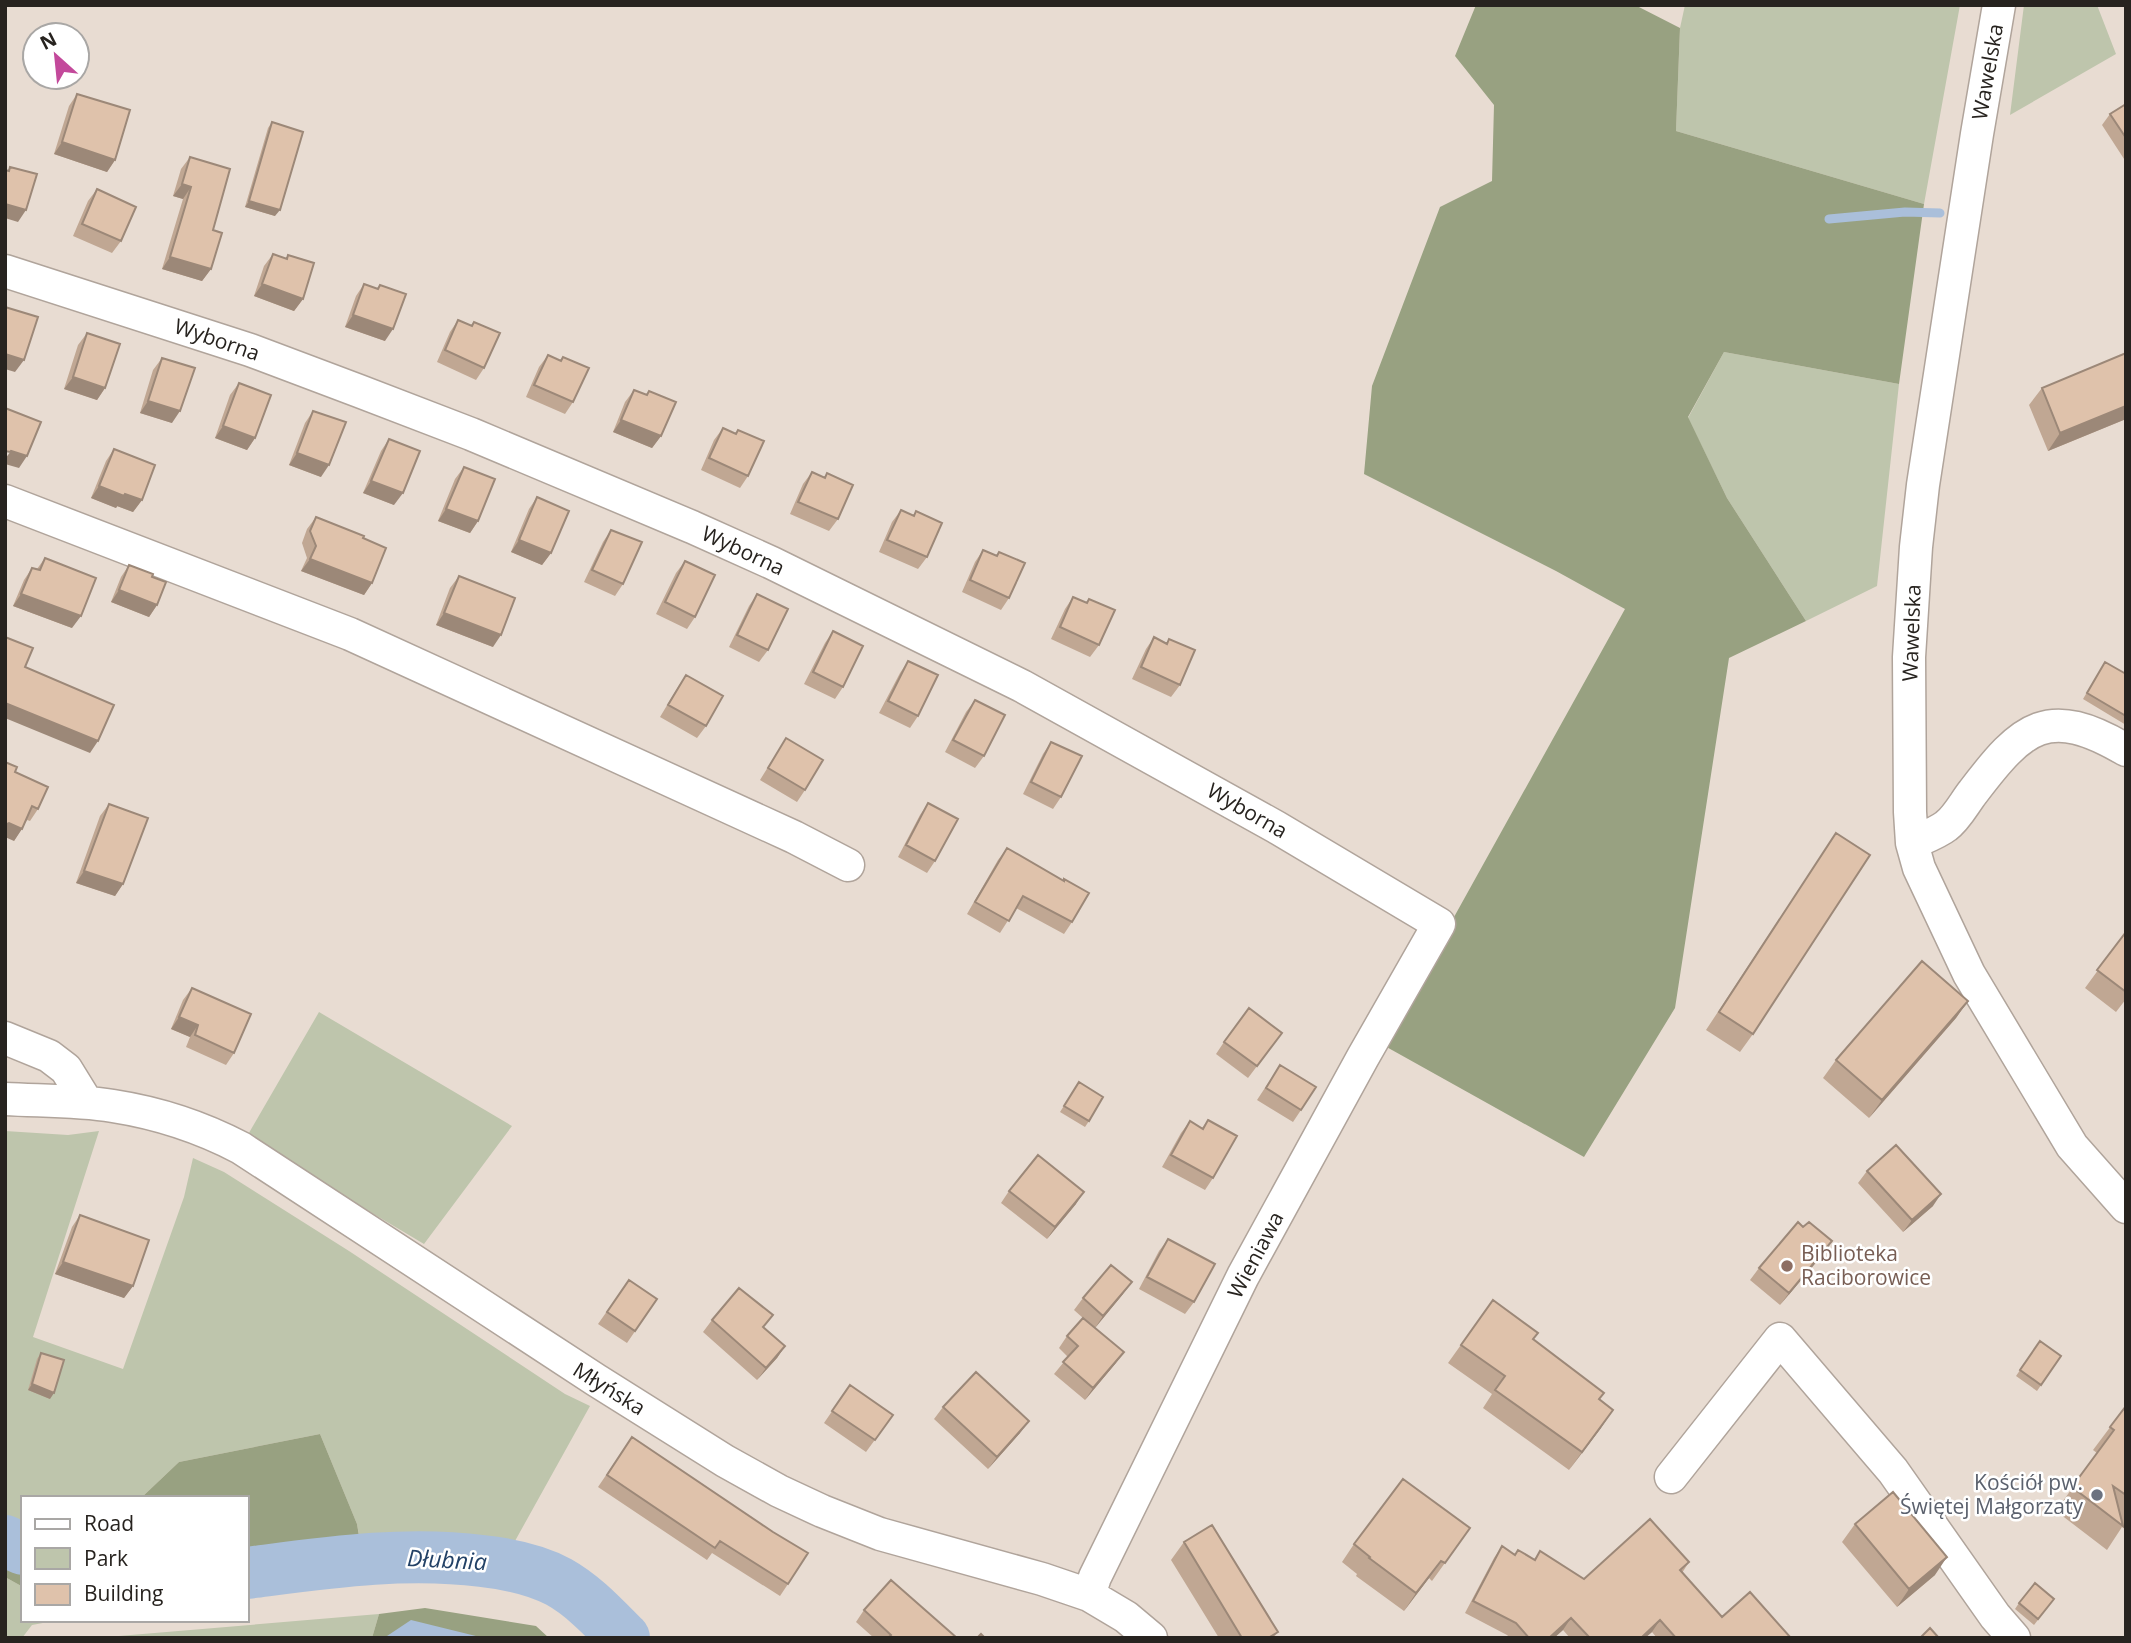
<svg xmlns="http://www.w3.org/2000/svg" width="2131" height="1643" viewBox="0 0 2131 1643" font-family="'Open Sans',sans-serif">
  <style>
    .green { fill: #bec5ac }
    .forest { fill: #98a181 }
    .water { fill: #aabfda }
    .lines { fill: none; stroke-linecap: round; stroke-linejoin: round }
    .stream { stroke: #aabfda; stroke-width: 9 }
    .river { stroke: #aabfda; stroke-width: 52 }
    .minor-casing { stroke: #b0a49b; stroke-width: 35 }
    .minor { stroke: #fff; stroke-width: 32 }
    .wall { fill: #c0a793 }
    .shaded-wall { fill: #9c8878 }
    .building { fill: #dfc2ab; stroke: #9c8878; stroke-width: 2 }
    .education-dot { fill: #8d6e63; stroke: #fff; stroke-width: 2.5 }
    .worship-dot { fill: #6b7280; stroke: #fff; stroke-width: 2.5 }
    .labels { text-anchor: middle; stroke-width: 5; stroke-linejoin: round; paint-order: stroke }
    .street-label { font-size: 21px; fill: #27231f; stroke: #fff }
    .education-label { font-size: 21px; fill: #785e54; stroke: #fff; text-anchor: start }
    .worship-label { font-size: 21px; fill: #5b616d; stroke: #fff; text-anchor: end }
    .water-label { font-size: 23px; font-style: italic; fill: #224166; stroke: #fff }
  </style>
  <rect width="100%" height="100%" fill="#e8dcd2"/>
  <path class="green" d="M 1685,5 L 1960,5 L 1924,204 L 1676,131 L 1680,28 Z
    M 2024,5 L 2097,5 L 2116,54 L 2010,115 Z
    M 1724,352 L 1899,384 L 1877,586 L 1806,621 L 1727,498 L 1688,418 Z
    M 319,1012 L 512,1126 L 424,1244 L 246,1138 Z
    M 5,1131 L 68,1135 L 99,1131 L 33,1337 L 123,1369 L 184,1197 L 193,1158 L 224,1172 L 349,1251 L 565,1394 L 590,1406 L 515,1541 L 359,1535 L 357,1524 L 320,1434 L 179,1462 L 141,1498 L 23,1498 L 23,1523 L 5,1516 Z
    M 5,1577 L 23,1587 L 23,1620 L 59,1620 L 32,1625 L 22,1638 L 5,1638 Z
    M 379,1614 L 372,1638 L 95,1638 Z"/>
  <path class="forest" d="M 1476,5 L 1635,5 L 1680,28 L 1676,131 L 1924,204 L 1899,384 L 1724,352 L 1688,417 L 1727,498 L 1806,621 L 1729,658 L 1675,1008 L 1584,1157 L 1383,1045 L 1625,609 L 1556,571 L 1364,474 L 1372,386 L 1440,207 L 1492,181 L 1494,105 L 1455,56 Z
    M 320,1434 L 357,1524 L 366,1578 L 247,1592 L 247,1498 L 141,1498 L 179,1462 Z
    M 5,1516 L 23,1523 L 23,1587 L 5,1577 Z
    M 425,1608 L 536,1626 L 549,1638 L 372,1638 L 379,1614 Z"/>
  <path class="water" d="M 411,1620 L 484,1638 L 384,1638 Z"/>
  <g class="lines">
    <path class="stream" d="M 1829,219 L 1905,212 L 1940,213"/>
    <path class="river" d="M 5,1541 L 23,1549
      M 247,1573 C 325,1563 403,1551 482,1561 C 509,1564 535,1569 559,1582 C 584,1596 604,1618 624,1638"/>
    <g class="minor-casing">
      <path id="minor" d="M 1999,5 L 1977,134 L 1923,485 L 1916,547 L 1909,657 L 1910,812 L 1912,843 L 1919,868 L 1969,974 L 2072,1146 L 2126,1207
        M 5,271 L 250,350 L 359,391 L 471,434 L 692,527 L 772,563 L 1022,686 L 1276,827 L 1439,924 L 1363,1057 L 1243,1276 L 1095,1577 L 1089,1595
        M 5,501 L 350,634 L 794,837 L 848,865
        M 1912,843 C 1923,838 1937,833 1946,826 C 1957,818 1965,802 1973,792 C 2023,726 2048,704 2126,750
        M 5,1038 L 49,1056 L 66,1069 L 87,1103
        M 5,1099 C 41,1101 78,1100 113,1106 C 158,1113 201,1127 241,1148 L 596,1380 L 725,1461 L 779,1491 L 822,1511 L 880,1534 L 1042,1579 L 1089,1595 L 1126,1617 L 1151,1638
        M 1671,1477 L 1780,1339 L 1893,1471 L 1995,1616 L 2014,1638"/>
    </g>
    <use href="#minor" class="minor"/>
  </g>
  <path class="wall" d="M 77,94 L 115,160 L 107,172 L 54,154 L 69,106 Z
    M 2126,104 L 2126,162 L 2102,125 L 2110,114 Z
    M 272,122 L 275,216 L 245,207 L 268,128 Z
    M 190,157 L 213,230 L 211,269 L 202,281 L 162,269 L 183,199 L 173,196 L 181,169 Z
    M 97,189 L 121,241 L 112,253 L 73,236 L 88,201 Z
    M 273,254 L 286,258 L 288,255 L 303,299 L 294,311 L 254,296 L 264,266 Z
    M 364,284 L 377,289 L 380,285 L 385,341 L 345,327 L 356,296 Z
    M 458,320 L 471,326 L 474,322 L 484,368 L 476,380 L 437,362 L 450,332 Z
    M 87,333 L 105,388 L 97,400 L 64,389 L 78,345 Z
    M 2126,353 L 2126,419 L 2048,451 L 2029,405 L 2042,388 Z
    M 548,355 L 560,361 L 563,357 L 573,402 L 565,414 L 526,397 L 539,367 Z
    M 162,358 L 172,423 L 140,413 L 153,370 Z
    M 239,383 L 255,438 L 247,450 L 215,438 L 230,395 Z
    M 634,390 L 647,395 L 649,391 L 661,436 L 652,448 L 613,432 L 625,402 Z
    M 313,411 L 321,477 L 289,465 L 305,423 Z
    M 723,428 L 736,434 L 738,430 L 748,476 L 740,488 L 701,470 L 714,440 Z
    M 389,439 L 394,505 L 363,493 L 381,451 Z
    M 114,449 L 142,500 L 133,512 L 117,506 L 116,508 L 91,498 L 106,461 Z
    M 464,467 L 478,521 L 470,533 L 438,521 L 455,479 Z
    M 812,472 L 824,477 L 827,473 L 838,519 L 829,531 L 790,514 L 803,484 Z
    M 537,497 L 551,553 L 542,565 L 511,552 L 529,509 Z
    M 901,510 L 913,516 L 916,511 L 927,557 L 918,569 L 879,552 L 892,522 Z
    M 316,517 L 372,583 L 364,595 L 301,571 L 307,558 L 302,543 L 307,529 Z
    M 611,530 L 623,584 L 615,596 L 584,582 L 603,542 Z
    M 983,550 L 996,556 L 999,552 L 1009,598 L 1001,610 L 962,592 L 975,562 Z
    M 45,558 L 72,628 L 13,606 L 24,580 L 32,568 L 37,569 Z
    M 685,561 L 695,617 L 687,629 L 656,614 L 676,573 Z
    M 129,565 L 152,577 L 157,605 L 149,617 L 111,602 L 121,577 Z
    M 459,576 L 493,647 L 436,625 L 450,588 Z
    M 757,594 L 768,650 L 759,662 L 729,647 L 749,606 Z
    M 1073,597 L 1086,603 L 1089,599 L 1099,645 L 1090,657 L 1051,639 L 1065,609 Z
    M 833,631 L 843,687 L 835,699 L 804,684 L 825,643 Z
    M 1154,637 L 1167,643 L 1169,639 L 1180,685 L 1171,697 L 1132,679 L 1146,649 Z
    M 908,661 L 918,716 L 910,728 L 879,713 L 900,673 Z
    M 2105,662 L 2126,674 L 2126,725 L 2083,699 Z
    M 686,675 L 706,726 L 697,738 L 660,717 L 678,687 Z
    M 975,700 L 984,756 L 975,768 L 945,752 L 966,712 Z
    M 786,738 L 805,790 L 797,802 L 760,780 Z
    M 1051,742 L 1061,797 L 1053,809 L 1023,794 L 1043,754 Z
    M 15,772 L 38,809 L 30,821 L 27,820 L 14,841 Z
    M 928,803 L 935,861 L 927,873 L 898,857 L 920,815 Z
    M 109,804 L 123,884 L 115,896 L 76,883 L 100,816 Z
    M 1836,833 L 1753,1034 L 1740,1052 L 1706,1030 Z
    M 1007,848 L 1072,922 L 1064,934 L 1016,908 L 1000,933 L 967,914 L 998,860 Z
    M 2126,932 L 2126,999 L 2116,1012 L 2085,988 Z
    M 192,988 L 234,1053 L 226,1065 L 186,1047 L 190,1037 L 171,1029 L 183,1000 Z
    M 1968,1001 L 1956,1018 L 1869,1118 L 1823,1078 L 1836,1060 Z
    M 1282,1033 L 1248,1078 L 1216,1054 L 1224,1042 Z
    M 1280,1065 L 1301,1110 L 1293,1122 L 1257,1100 Z
    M 1079,1082 L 1089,1121 L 1085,1127 L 1060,1112 Z
    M 1208,1120 L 1213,1178 L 1205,1190 L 1162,1167 L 1181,1133 L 1190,1121 L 1202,1128 Z
    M 1867,1171 L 1933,1206 L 1903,1232 L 1858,1183 Z
    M 1009,1191 L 1076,1204 L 1047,1239 L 1001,1203 Z
    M 80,1215 L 133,1286 L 124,1298 L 55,1274 L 72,1227 Z
    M 1803,1227 L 1824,1253 L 1780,1305 L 1750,1280 L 1759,1268 Z
    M 1168,1239 L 1194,1302 L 1185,1314 L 1139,1289 L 1159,1251 Z
    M 629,1280 L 657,1299 L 627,1343 L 598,1324 Z
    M 1123,1294 L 1095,1328 L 1124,1352 L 1115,1364 L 1085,1400 L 1054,1374 L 1068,1357 L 1059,1348 L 1067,1336 L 1083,1318 L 1074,1310 L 1083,1298 Z
    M 1493,1300 L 1533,1339 L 1599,1399 L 1601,1428 L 1569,1470 L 1483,1408 L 1492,1394 L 1448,1363 Z
    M 712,1320 L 764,1328 L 785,1346 L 777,1358 L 757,1380 L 703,1332 Z
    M 2040,1341 L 2061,1356 L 2037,1391 L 2016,1376 Z
    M 41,1353 L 50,1399 L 28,1390 L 37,1359 Z
    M 850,1385 L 893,1415 L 866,1452 L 824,1423 Z
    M 2126,1406 L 2126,1530 L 2122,1527 L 2107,1550 L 2056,1511 L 2097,1453 L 2093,1450 Z
    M 943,1407 L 1020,1433 L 988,1469 L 934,1419 Z
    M 632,1437 L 788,1584 L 780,1596 L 712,1553 L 707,1560 L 598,1487 Z
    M 1855,1524 L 1935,1575 L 1897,1607 L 1842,1542 Z
    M 1470,1528 L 1432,1581 L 1429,1578 L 1404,1611 L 1356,1576 L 1357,1574 L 1342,1562 L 1354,1544 Z
    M 1184,1542 L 1278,1632 L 1273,1638 L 1219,1638 L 1171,1560 Z
    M 1502,1546 L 1515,1555 L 1534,1560 L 1540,1551 L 1584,1579 L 1689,1562 L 1682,1573 L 1722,1617 L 1791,1638 L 1657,1638 L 1652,1632 L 1645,1638 L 1570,1638 L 1563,1630 L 1554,1638 L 1510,1638 L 1507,1635 L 1465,1613 L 1494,1558 Z
    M 2054,1599 L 2034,1625 L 2015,1609 L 2019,1603 Z
    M 864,1610 L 957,1638 L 874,1638 L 856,1622 Z"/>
  <path class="shaded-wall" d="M 62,142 L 115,160 L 107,172 L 54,154 Z
    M 182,184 L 191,187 L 183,199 L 173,196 Z
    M 249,201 L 280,210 L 275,216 L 245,207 Z
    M 5,204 L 26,210 L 18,222 L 5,218 Z
    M 170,257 L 211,269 L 202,281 L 162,269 Z
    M 262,284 L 303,299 L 294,311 L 254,296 Z
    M 353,315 L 393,329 L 385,341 L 345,327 Z
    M 5,354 L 24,360 L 15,372 L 5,369 Z
    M 73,377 L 105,388 L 97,400 L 64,389 Z
    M 148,401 L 180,411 L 172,423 L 140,413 Z
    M 2126,406 L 2126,419 L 2048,451 L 2060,433 Z
    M 621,420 L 661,436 L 652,448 L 613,432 Z
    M 223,426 L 255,438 L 247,450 L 215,438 Z
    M 11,451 L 27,456 L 19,468 L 5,464 L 5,459 Z
    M 297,453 L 329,465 L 321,477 L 289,465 Z
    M 371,481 L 403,493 L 394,505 L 363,493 Z
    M 99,486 L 124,496 L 116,508 L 91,498 Z
    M 125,494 L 142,500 L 133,512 L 117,506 Z
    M 446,509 L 478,521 L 470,533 L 438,521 Z
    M 519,540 L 551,553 L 542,565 L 511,552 Z
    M 310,559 L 372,583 L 364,595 L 301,571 Z
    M 119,590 L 157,605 L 149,617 L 111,602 Z
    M 21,594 L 81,616 L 72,628 L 13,606 Z
    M 444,613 L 501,635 L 493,647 L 436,625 Z
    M 5,703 L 98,741 L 90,753 L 5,718 Z
    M 9,823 L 22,829 L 14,841 L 5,837 L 5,825 Z
    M 84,871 L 123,884 L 115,896 L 76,883 Z
    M 1968,1001 L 1956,1018 L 1869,1118 L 1882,1100 Z
    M 179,1017 L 198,1025 L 190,1037 L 171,1029 Z
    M 1084,1192 L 1076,1204 L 1047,1239 L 1055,1227 Z
    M 1941,1194 L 1933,1206 L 1903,1232 L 1912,1220 Z
    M 1832,1241 L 1824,1253 L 1780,1305 L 1789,1293 Z
    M 63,1262 L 133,1286 L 124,1298 L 55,1274 Z
    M 1132,1282 L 1123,1294 L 1095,1328 L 1103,1316 Z
    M 785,1346 L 777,1358 L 757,1380 L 766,1368 Z
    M 1124,1352 L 1115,1364 L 1085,1400 L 1093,1388 Z
    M 32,1384 L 54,1393 L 50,1399 L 28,1390 Z
    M 1613,1410 L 1601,1428 L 1569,1470 L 1582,1452 Z
    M 1029,1421 L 1020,1433 L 988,1469 L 997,1457 Z
    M 1947,1557 L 1935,1575 L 1897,1607 L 1909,1589 Z
    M 1441,1561 L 1429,1578 L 1404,1611 L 1416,1593 Z
    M 1571,1618 L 1563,1630 L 1554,1638 L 1549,1638 Z
    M 1660,1620 L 1652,1632 L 1645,1638 L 1641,1638 Z"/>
  <path class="building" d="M 77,94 L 130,110 L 115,160 L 62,142 Z
    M 2126,104 L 2126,138 L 2110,114 Z
    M 272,122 L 303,132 L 280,210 L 249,201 Z
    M 190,157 L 230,169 L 213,230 L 222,233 L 211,269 L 170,257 L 191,187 L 182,184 Z
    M 10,167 L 37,174 L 26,210 L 5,204 L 5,170 L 9,171 Z
    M 97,189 L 136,207 L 121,241 L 82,224 Z
    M 273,254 L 287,259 L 288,255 L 314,263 L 303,299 L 262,284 Z
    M 364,284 L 378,289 L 380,285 L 406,294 L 393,329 L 353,315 Z
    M 5,307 L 38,317 L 24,360 L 5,354 Z
    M 458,320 L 472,326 L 474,322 L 500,333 L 484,368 L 445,350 Z
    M 87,333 L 120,344 L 105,388 L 73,377 Z
    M 2126,353 L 2126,406 L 2060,433 L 2042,388 Z
    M 548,355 L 561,361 L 563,357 L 589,368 L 573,402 L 534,385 Z
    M 162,358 L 195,368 L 180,411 L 148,401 Z
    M 239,383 L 271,395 L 255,438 L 223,426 Z
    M 634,390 L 647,395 L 649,391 L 676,402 L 661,436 L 621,420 Z
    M 5,408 L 41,422 L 27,456 L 11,451 L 10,452 L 5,451 Z
    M 313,411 L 346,422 L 329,465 L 297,453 Z
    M 723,428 L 736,434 L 738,430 L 764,441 L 748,476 L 709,458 Z
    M 389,439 L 420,451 L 403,493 L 371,481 Z
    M 114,449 L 155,465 L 142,500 L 125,494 L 124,496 L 99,486 Z
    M 464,467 L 495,479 L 478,521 L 446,509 Z
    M 812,472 L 825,478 L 827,473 L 853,485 L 838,519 L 798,502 Z
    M 537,497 L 569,511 L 551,553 L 519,540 Z
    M 901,510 L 914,516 L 916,511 L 942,523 L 927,557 L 887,540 Z
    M 316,517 L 364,536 L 363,538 L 386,548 L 372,583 L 310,559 L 316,546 L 310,531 Z
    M 611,530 L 642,542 L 623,584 L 592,570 Z
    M 983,550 L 997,556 L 999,552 L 1025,563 L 1009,598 L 970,580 Z
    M 45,558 L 96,578 L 81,616 L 21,594 L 32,568 L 40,570 Z
    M 685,561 L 715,575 L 695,617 L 665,602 Z
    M 129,565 L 153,574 L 152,577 L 166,582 L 157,605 L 119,590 Z
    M 459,576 L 515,598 L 501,635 L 444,613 Z
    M 757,594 L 788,609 L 768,650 L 737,635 Z
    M 1073,597 L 1087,603 L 1089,599 L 1115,610 L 1099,645 L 1060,627 Z
    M 833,631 L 863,646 L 843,687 L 813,672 Z
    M 5,637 L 33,648 L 25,667 L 114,705 L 98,741 L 5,703 Z
    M 1154,637 L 1167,644 L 1169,639 L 1195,650 L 1180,685 L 1141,667 Z
    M 908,661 L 938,675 L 918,716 L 888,701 Z
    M 2105,662 L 2126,674 L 2126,716 L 2087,693 Z
    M 686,675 L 723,696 L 706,726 L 668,705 Z
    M 975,700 L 1005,715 L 984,756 L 953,740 Z
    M 786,738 L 823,760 L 805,790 L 768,768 Z
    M 1051,742 L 1082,756 L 1061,797 L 1031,782 Z
    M 5,762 L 17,767 L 15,772 L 48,787 L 38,809 L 32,806 L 22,829 L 9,823 L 5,825 Z
    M 928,803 L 958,819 L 935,861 L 906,845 Z
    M 109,804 L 148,818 L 123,884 L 84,871 Z
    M 1836,833 L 1870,855 L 1753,1034 L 1719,1012 Z
    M 1007,848 L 1064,881 L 1064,879 L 1089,893 L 1072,922 L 1023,896 L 1009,921 L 975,902 Z
    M 2126,932 L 2126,992 L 2097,970 Z
    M 1922,961 L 1968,1001 L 1882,1100 L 1836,1060 Z
    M 192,988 L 251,1014 L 234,1053 L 195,1035 L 198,1025 L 179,1017 Z
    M 1249,1008 L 1282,1033 L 1257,1066 L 1224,1042 Z
    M 1280,1065 L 1316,1087 L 1301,1110 L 1266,1088 Z
    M 1079,1082 L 1103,1097 L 1089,1121 L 1064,1106 Z
    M 1208,1120 L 1237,1136 L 1213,1178 L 1171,1155 L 1190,1121 L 1203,1129 Z
    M 1896,1145 L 1941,1194 L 1912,1220 L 1867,1171 Z
    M 1038,1155 L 1084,1192 L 1055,1227 L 1009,1191 Z
    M 80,1215 L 149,1240 L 133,1286 L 63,1262 Z
    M 1798,1222 L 1803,1227 L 1809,1222 L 1832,1241 L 1789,1293 L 1759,1268 Z
    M 1168,1239 L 1215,1264 L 1194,1302 L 1147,1277 Z
    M 1111,1265 L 1132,1282 L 1103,1316 L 1083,1298 Z
    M 629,1280 L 657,1299 L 635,1331 L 607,1312 Z
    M 739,1288 L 773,1315 L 763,1327 L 785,1346 L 766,1368 L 712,1320 Z
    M 1493,1300 L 1538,1333 L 1533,1339 L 1604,1393 L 1599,1399 L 1613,1410 L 1582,1452 L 1495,1390 L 1505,1376 L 1461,1345 Z
    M 1083,1318 L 1124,1352 L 1093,1388 L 1063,1362 L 1078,1346 L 1067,1336 Z
    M 2040,1341 L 2061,1356 L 2041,1385 L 2020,1370 Z
    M 41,1353 L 64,1360 L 54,1393 L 32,1384 Z
    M 976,1372 L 1029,1421 L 997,1457 L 943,1407 Z
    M 850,1385 L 893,1415 L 875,1440 L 832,1411 Z
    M 2126,1406 L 2126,1495 L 2113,1486 L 2123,1526 L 2072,1487 L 2114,1430 L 2110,1427 Z
    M 632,1437 L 773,1532 L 808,1553 L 788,1584 L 720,1541 L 715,1548 L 607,1475 Z
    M 1403,1479 L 1470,1528 L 1445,1563 L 1441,1561 L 1416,1593 L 1369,1558 L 1370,1557 L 1354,1544 Z
    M 1893,1492 L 1947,1557 L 1909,1589 L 1855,1524 Z
    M 1650,1519 L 1689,1562 L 1680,1570 L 1722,1617 L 1750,1592 L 1791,1638 L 1676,1638 L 1660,1620 L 1641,1638 L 1590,1638 L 1571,1618 L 1549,1638 L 1529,1638 L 1516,1623 L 1473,1601 L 1502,1546 L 1515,1555 L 1518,1550 L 1535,1560 L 1540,1551 L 1584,1579 Z
    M 1212,1525 L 1278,1632 L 1268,1638 L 1242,1638 L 1184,1542 Z
    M 891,1580 L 957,1638 L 888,1638 L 891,1635 L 864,1610 Z
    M 2035,1583 L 2054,1599 L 2038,1619 L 2019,1603 Z
    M 1930,1628 L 1939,1638 L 1920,1638 Z
    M 981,1634 L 985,1638 L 977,1638 Z"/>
  <circle class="education-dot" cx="1787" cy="1266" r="7"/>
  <circle class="worship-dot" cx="2097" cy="1495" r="7"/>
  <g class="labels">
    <g class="street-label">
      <text transform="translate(1988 72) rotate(-80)" y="7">Wawelska</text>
      <text transform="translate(217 340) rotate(19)" y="7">Wyborna</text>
      <text transform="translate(743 551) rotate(25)" y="7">Wyborna</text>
      <text transform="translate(1912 633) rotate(-88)" y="7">Wawelska</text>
      <text transform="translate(1247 811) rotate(30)" y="7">Wyborna</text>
      <text transform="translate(1256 1255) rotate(-62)" y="7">Wieniawa</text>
      <text transform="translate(609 1389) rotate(32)" y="7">Młyńska</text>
    </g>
    <g class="education-label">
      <text x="1801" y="1261">Biblioteka<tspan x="1801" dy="24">Raciborowice</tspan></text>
    </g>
    <g class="worship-label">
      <text x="2083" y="1490">Kościół pw.<tspan x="2083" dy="24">Świętej Małgorzaty</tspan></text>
    </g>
    <g class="water-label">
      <text transform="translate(447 1560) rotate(3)" y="8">Dłubnia</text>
    </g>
  </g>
  <rect width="2131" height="1643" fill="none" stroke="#27231f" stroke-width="14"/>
  <rect x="21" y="1496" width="228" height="126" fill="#ffffff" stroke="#a9a7a5" stroke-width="2"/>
  <rect x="35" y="1519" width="35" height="10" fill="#ffffff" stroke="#a9a7a5" stroke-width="2"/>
  <text x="84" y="1531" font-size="21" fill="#27231f">Road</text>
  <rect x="35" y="1548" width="35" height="21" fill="#bec5ac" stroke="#a9a7a5" stroke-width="2"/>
  <text x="84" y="1566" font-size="21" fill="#27231f">Park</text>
  <rect x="35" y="1584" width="35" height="21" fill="#dfc2ab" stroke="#a9a7a5" stroke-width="2"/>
  <text x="84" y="1601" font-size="21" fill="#27231f">Building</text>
  <g transform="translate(56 56) rotate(333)"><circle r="33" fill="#ffffff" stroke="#a9a7a5" stroke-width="2"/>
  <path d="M0-5L12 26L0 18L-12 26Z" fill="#c3499b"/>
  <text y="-10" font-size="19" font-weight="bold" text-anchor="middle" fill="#27231f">N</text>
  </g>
</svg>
